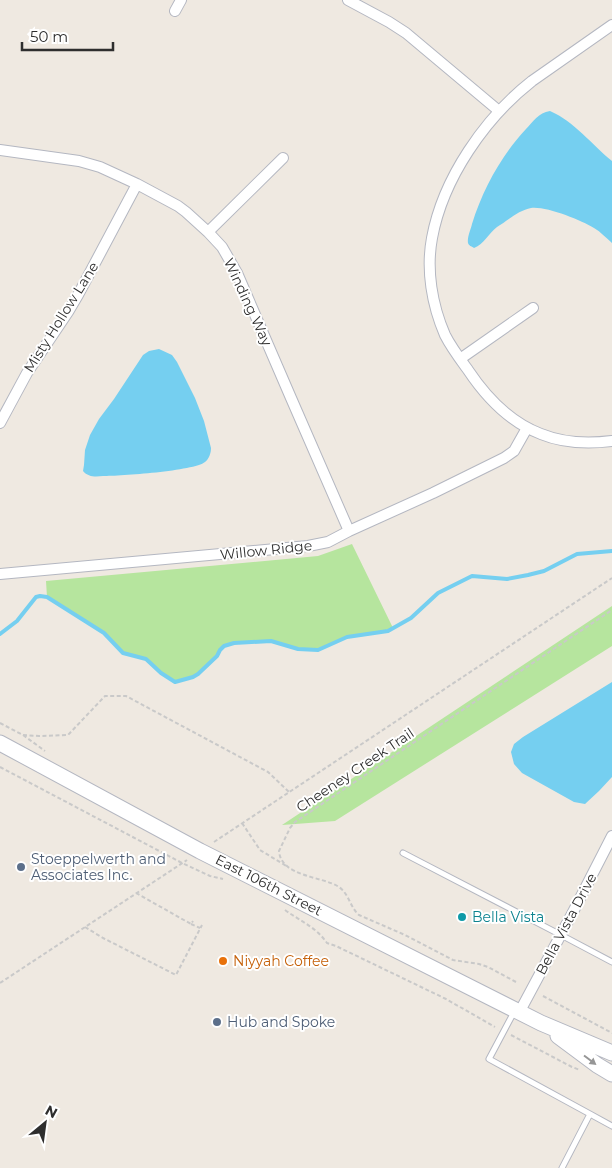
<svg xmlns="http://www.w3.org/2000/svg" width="612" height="1168" viewBox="0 0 612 1168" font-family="Montserrat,sans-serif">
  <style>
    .green { fill: #b6e59e }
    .water { fill: #75cff0 }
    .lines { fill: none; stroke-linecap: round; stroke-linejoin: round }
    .stream { stroke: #75cff0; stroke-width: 4 }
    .lane-casing { stroke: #b4b7c1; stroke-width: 7 }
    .street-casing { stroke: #b4b7c1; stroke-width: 12 }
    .secondary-casing { stroke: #b4b7c1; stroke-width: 17 }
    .path { stroke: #c9c9c9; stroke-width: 2; stroke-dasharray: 4 2.5; stroke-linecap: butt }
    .lane { stroke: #fff; stroke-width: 5 }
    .street { stroke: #fff; stroke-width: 10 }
    .secondary { stroke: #fff; stroke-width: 15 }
    .oneway { fill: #969696 }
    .service-dot { fill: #5c6f8a; stroke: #fff; stroke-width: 2 }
    .culture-dot { fill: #0f9aa8; stroke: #fff; stroke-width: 2 }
    .food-dot { fill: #e8710a; stroke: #fff; stroke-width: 2 }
    .labels { text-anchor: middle; stroke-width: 4; stroke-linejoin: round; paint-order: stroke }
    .street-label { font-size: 14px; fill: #2e2e2e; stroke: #fff }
    .service-label { font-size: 14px; fill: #4e5e75; stroke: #fff; text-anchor: start }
    .culture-label { font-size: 14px; fill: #0d838f; stroke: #fff; text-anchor: start }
    .food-label { font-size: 14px; fill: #c56008; stroke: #fff; text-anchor: start }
  </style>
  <rect width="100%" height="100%" fill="#efe9e1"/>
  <path class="green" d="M 352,544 L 393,628 L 376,633 L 347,637 L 318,650 L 298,649 L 271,641 L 234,643 L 224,646 L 220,650 L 217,656 L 198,674 L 175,682 L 161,673 L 146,659 L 123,653 L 104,633 L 47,597 L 46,581 L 318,556 Z
    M 612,606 L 612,646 L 335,821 L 282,825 Z"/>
  <path class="water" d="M 550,111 C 575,122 591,144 612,161 L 612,243 C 606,238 601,232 594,228 C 581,220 546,206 531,208 C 519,210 507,221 497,227 C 489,233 484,244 474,248 C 471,246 469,246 468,243 C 467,237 471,229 472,224 C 483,189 501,156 526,129 C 534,121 538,113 550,111 Z
    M 159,349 L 172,355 L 177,362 L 195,398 L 204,421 L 211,448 C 211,453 209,459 205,462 C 194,471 120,476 103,476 C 95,477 88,477 83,471 L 84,465 L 85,450 L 90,435 L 99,419 L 114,399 L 143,355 L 149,351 Z
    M 612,682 L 612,777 L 599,791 L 585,804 L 574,802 L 522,773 L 514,764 L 511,752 L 514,744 L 523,737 Z"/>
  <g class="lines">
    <path class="stream" d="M 0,634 L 17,621 L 36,597 L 40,596 L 47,597 L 104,633 L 123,653 L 146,659 L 161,673 L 175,682 L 193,677 L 198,674 L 217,656 L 220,650 L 224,646 L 234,643 L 271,641 L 298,649 L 318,650 L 347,637 L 388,631 L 411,618 L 438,593 L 472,576 L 507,579 L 528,575 L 544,571 L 577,554 L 612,551"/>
    <g class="lane-casing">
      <path id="lane" d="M 403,853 L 561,935 L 612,962
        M 514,1012 L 489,1059 L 590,1114 L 562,1168
        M 590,1114 L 612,1126"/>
    </g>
    <g class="street-casing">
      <path id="street" d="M 348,0 L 389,22 L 406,33 L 499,111
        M 175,11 L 181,0
        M 612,25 L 532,81 C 485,118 443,178 432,238 C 426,270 432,305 445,335 C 451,347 460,359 468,370 C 486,397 509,422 541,434 C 563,443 588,444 612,441
        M 0,150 L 79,161 L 100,167 L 137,184 L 178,206 L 186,212 L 208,232 L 222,247 L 237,273 L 291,398 L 349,531
        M 208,232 L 283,158
        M 460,359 L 533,308
        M 0,423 L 27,373 L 68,312 L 78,295 L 137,184
        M 0,574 L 308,546 L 328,542 L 349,531 L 433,493 L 504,458 L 514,451 L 527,428
        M 520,1011 L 573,912 L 612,836"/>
    </g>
    <g class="secondary-casing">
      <path id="secondary" d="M 0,743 L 200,851 L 541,1023 L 612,1053
        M 558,1036 L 597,1065 L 612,1074"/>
    </g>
    <path class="path" d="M 0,723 L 23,735 L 45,751
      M 23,735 L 39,736 L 68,735 L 105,696 L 126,696 L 268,772 L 289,792
      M 0,767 L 182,863 L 210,876 L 223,879
      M 242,823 L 260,850 L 288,867
      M 214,842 L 612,578
      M 136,893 L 191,924 L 193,921
      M 285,910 C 300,921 316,927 327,943 L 336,946 L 446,999 L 495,1027
      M 191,924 L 200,928
      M 85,927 L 103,938 L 176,975 L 202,925
      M 516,982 L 488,967 L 479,964 L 453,960 L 405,935 L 359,915 C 350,907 349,894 339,887 C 322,876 281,877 279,851 L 290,828 L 295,822 L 612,610
      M 0,983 L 187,860
      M 543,996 L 612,1033
      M 511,1035 L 572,1067 L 580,1070"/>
    <use href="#lane" class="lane"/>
    <use href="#street" class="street"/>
    <use href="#secondary" class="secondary"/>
  </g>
  <defs><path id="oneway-solid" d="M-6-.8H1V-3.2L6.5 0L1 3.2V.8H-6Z" transform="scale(1.25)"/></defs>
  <use class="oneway" href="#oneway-solid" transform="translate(590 1060) rotate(37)"/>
  <g class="service-dot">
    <circle cx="21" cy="867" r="5"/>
    <circle cx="217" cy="1022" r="5"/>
  </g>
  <circle class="culture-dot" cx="462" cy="917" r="5"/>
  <circle class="food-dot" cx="223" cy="961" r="5"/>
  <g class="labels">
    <g class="street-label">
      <text transform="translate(248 302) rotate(65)" y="5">Winding Way</text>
      <text transform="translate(61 317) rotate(-58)" y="5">Misty Hollow Lane</text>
      <text transform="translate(266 550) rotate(-6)" y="5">Willow Ridge</text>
      <text transform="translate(355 770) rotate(-34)" y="5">Cheeney Creek Trail</text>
      <text transform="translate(269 885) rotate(27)" y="5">East 106th Street</text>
      <text transform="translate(566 924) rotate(-62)" y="5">Bella Vista Drive</text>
    </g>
    <g class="service-label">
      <text x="31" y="864">Stoeppelwerth and<tspan x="31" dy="16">Associates Inc.</tspan></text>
      <text x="227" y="1027">Hub and Spoke</text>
    </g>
    <g class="culture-label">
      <text x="472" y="922">Bella Vista</text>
    </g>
    <g class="food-label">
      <text x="233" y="966">Niyyah Coffee</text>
    </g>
  </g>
  <g transform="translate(45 1123) rotate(29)" stroke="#ffffff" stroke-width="4" paint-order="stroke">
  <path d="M0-4L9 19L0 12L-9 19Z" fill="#2e2e2e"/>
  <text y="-8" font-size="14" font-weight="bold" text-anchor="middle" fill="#2e2e2e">N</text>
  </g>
  <path d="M22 42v8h91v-8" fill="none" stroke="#2e2e2e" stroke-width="2.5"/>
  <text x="30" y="42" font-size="15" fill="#2e2e2e" stroke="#ffffff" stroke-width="4" paint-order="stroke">50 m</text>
</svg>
